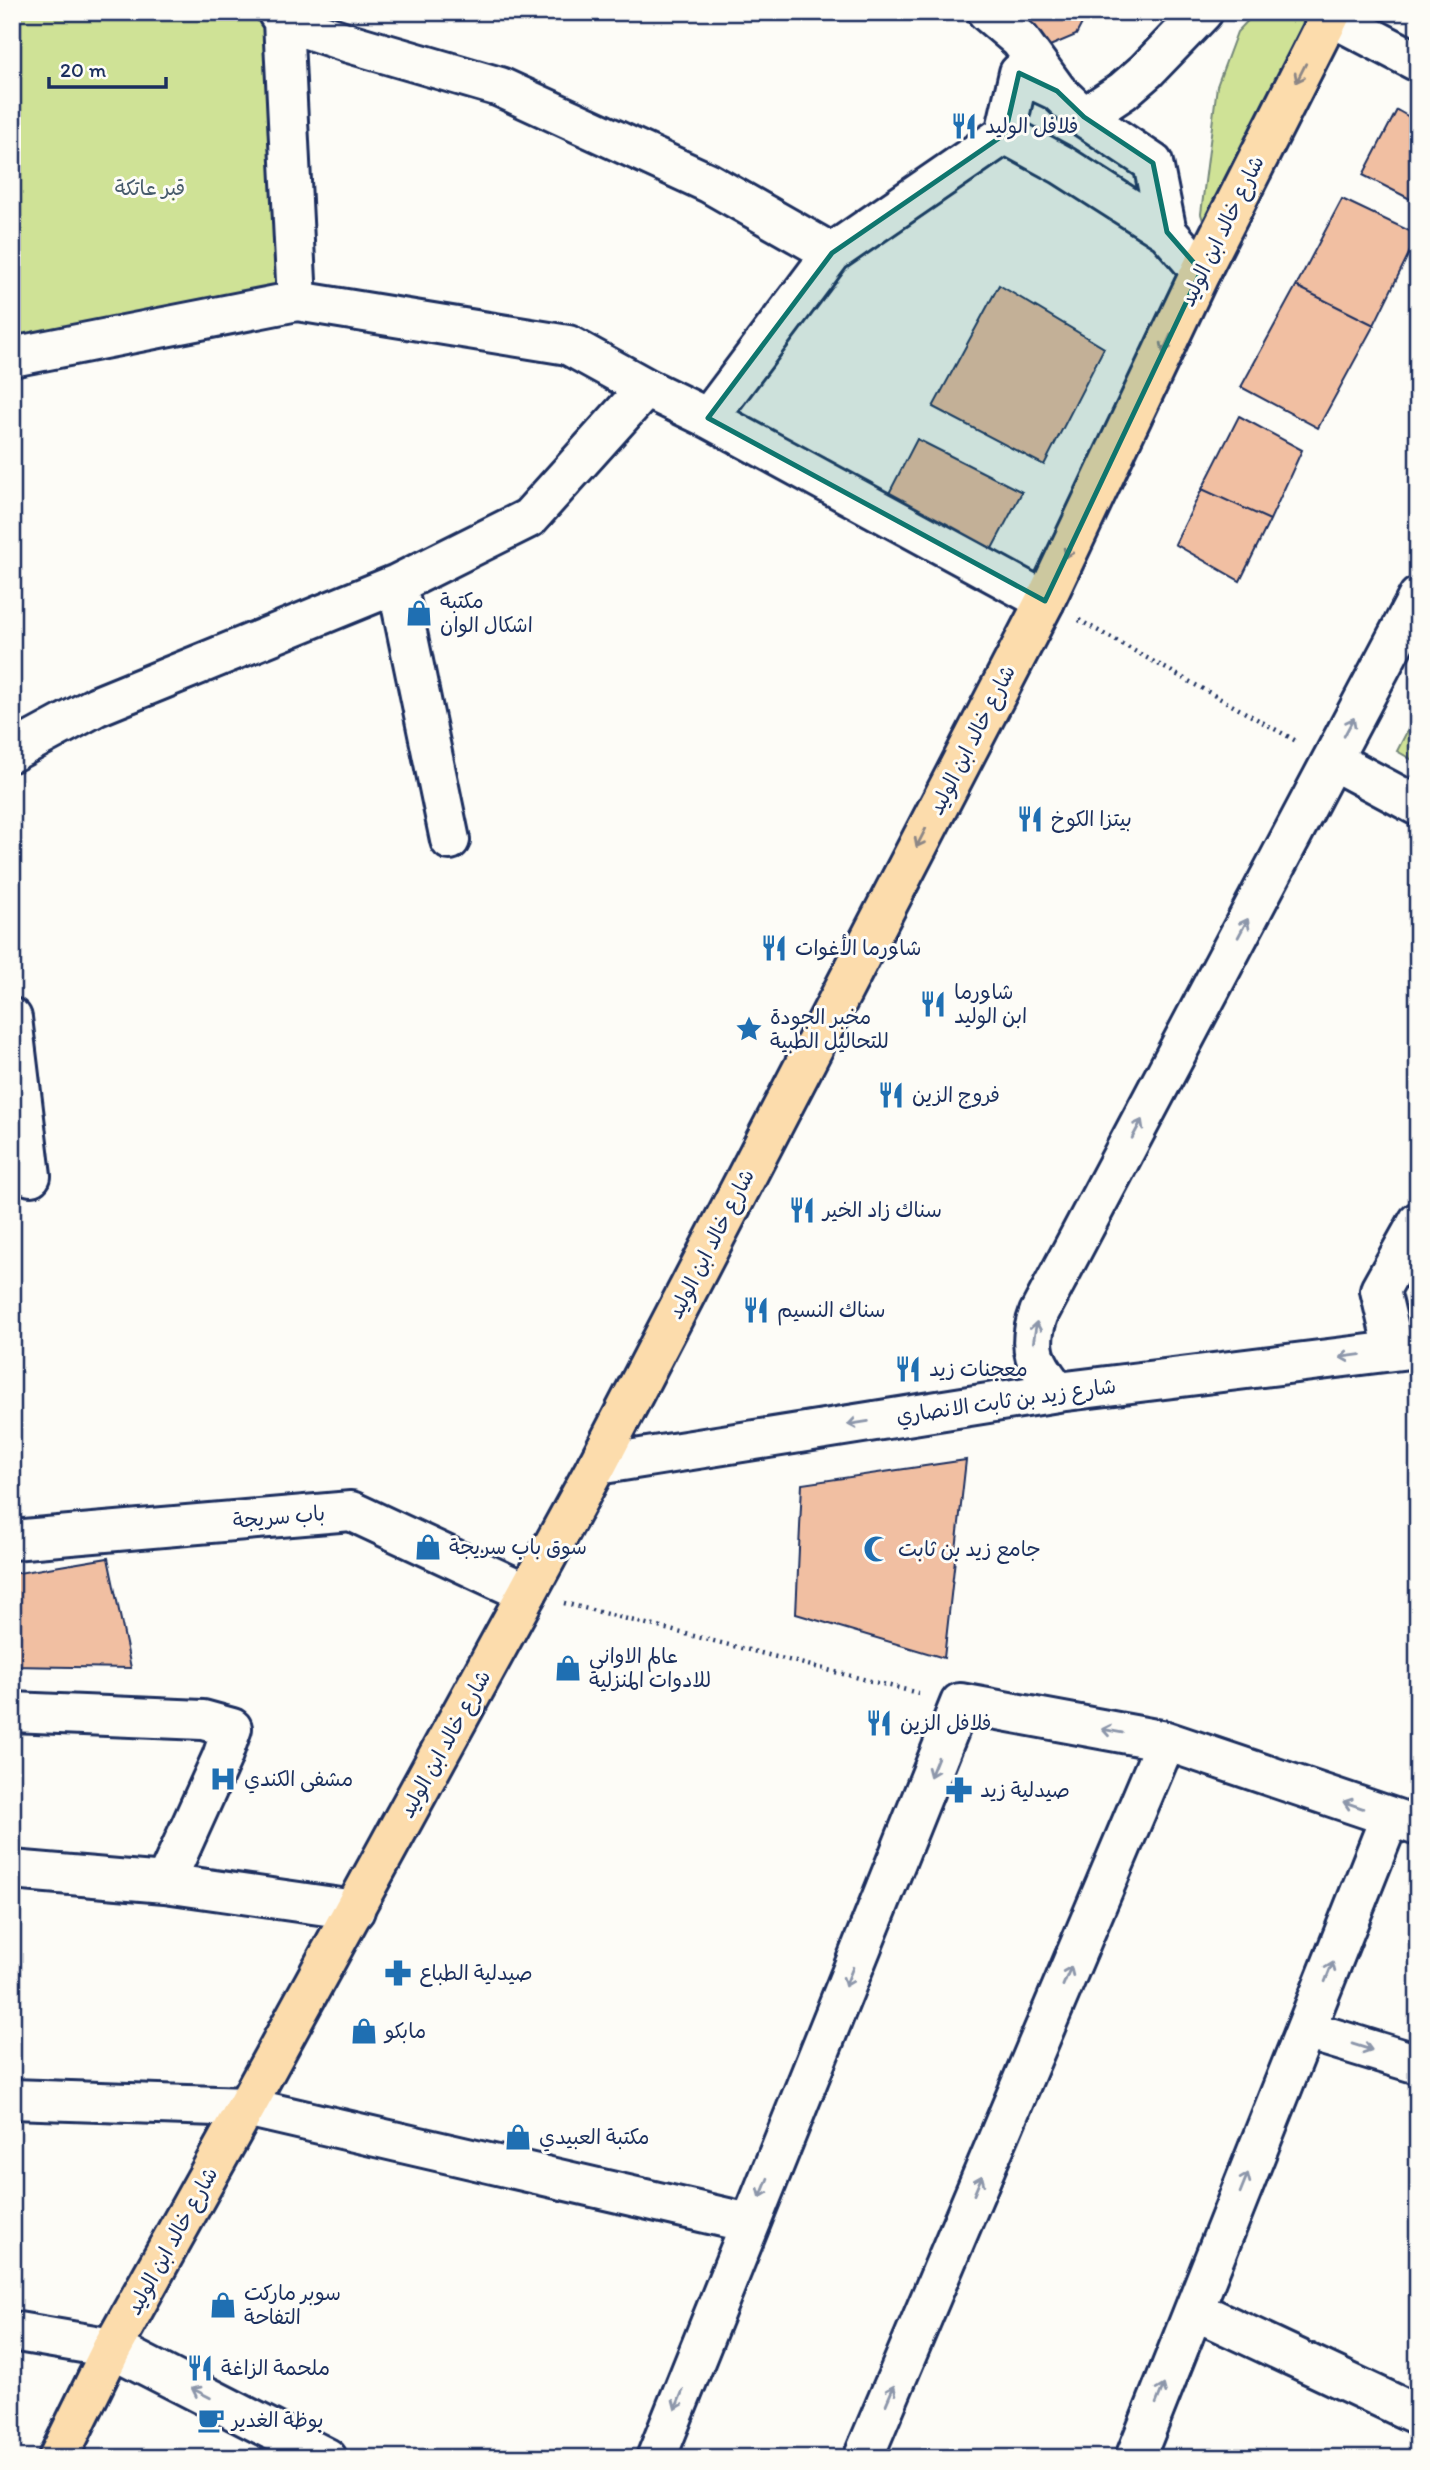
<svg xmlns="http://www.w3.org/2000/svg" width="1430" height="2470" viewBox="0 0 1430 2470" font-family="Itim,'Playpen Sans Arabic',sans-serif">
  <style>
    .green { fill: #cfe296; stroke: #75887a; stroke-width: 2 }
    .building { fill: #f1bfa2; stroke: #1b2f5e; stroke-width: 2 }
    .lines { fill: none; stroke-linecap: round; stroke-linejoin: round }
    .minor-casing { stroke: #1b2f5e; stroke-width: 44 }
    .primary-casing { stroke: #1b2f5e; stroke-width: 44 }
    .path { stroke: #1b2f5e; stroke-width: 4.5; stroke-dasharray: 2 5; stroke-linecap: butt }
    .minor { stroke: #fdfcf7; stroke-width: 38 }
    .primary { stroke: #fcdcac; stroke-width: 38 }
    .oneway { stroke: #8c8685 }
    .oneway2 { stroke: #8c96aa }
    .marked { fill: #0f766e; fill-opacity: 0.2; stroke: #0f766e; stroke-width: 5; stroke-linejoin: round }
    .labels { text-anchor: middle; stroke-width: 6; stroke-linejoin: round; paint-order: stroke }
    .poi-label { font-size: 21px; fill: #1b2f5e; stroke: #fdfcf7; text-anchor: start }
    .park-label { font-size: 21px; fill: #485c6c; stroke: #fdfcf7 }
    .street-label { font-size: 21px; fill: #1b2f5e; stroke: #fdfcf7 }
  </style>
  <rect width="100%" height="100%" fill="#fdfcf7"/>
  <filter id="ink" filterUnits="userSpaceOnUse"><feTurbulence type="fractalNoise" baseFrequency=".0143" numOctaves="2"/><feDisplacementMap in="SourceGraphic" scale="14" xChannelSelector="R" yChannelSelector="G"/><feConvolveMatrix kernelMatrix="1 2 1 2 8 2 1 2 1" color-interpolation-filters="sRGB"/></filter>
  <g filter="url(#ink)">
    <path class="green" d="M 13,12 L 277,12 L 290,303 L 19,356 L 12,300 Z
      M 1256,12 L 1333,12 L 1212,250 L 1201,214 L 1217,86 L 1237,32 Z
      M 1418,710 L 1418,763 L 1397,751 Z"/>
    <path class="building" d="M 1000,12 L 1088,12 L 1076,35 L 1045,48 Z
      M 1397,110 L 1418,122 L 1418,203 L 1363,175 Z
      M 1342,199 L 1418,235 L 1374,325 L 1296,286 Z
      M 999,285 L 1104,348 L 1044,465 L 933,407 Z
      M 1296,286 L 1374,325 L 1318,428 L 1241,387 Z
      M 1239,416 L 1302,450 L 1270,520 L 1202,489 Z
      M 917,439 L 1022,492 L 987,558 L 884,503 Z
      M 1202,489 L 1270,520 L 1240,581 L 1175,544 Z
      M 966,1460 L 944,1658 L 796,1614 L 802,1484 Z
      M 108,1558 L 131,1668 L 12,1666 L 12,1574 Z"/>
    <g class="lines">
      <g class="minor-casing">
        <path id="minor" d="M 277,12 L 283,21 L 297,301
          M 987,12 L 1020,40 L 1057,91 L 1084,117 L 1153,163 L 1167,232 L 1201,271
          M 1330,16 L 1418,62
          M 283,21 L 349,43 L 500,87 L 709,183 L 832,253
          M 1057,91 L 1019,73 L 1005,134 L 1062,165 L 1167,232
          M 1084,117 L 1123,91 L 1146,71 L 1203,12
          M 12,357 L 297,301 L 568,345 L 646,388 L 708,418 L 1045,601
          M 708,418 L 832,253 L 1005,134
          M 397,584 L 450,840
          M 12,752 L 97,706 L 397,584 L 529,518 L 646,388
          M 1332,760 L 1418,806
          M 12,1018 L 31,1176
          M 1394,1350 L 1380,1290 L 1418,1222
          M 1058,1392 C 1035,1364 1026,1348 1039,1313 L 1418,597
          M 597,1465 L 1058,1392 L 1418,1348
          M 12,1540 L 351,1511 L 527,1593
          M 12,1712 L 203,1720 L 232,1728 L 222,1757 L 165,1883
          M 12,1870 L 165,1883 L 355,1910
          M 1306,2030 L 1418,2064
          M 12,2099 L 246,2107 L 749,2223
          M 1194,2310 L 1418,2415
          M 12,2331 L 112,2348 L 327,2458
          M 656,2458 L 960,1703 L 1166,1741 L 1418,1826
          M 863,2458 L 1166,1741
          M 1135,2458 L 1390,1817"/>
      </g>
      <g class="primary-casing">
        <path id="primary" d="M 58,2458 L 112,2348 L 246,2107 L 597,1465 L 1045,601 L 1201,271 L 1332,12"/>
      </g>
      <path class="path" d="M 1079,620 L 1298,742
        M 564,1603 L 922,1694"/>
      <use href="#minor" class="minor"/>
      <use href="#primary" class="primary"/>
    </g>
    <defs><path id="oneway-shaft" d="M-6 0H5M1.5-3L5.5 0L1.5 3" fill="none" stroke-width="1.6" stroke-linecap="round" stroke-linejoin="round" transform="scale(1.75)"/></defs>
    <g class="oneway">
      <use href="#oneway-shaft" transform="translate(1301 73) rotate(117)"/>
      <use href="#oneway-shaft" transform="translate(1167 343) rotate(115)"/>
      <use href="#oneway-shaft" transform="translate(1070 548) rotate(115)"/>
      <use href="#oneway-shaft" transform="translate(921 838) rotate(117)"/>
    </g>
    <g class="oneway2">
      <use href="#oneway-shaft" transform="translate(1349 727) rotate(-62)"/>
      <use href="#oneway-shaft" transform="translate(1243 928) rotate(-62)"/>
      <use href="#oneway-shaft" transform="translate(1137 1129) rotate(-62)"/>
      <use href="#oneway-shaft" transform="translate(1035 1332) rotate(-81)"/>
      <use href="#oneway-shaft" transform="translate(1350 1356) rotate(173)"/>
      <use href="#oneway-shaft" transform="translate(858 1423) rotate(171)"/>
      <use href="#oneway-shaft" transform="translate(1112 1731) rotate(-170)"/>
      <use href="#oneway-shaft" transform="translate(934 1767) rotate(112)"/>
      <use href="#oneway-shaft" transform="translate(1353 1805) rotate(-161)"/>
      <use href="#oneway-shaft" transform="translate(1329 1972) rotate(-68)"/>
      <use href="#oneway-shaft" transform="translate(1067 1976) rotate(-67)"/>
      <use href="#oneway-shaft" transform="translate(849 1977) rotate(112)"/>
      <use href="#oneway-shaft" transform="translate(1362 2047) rotate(17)"/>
      <use href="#oneway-shaft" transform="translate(1244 2183) rotate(-68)"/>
      <use href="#oneway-shaft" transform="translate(978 2185) rotate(-67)"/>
      <use href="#oneway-shaft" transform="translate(764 2188) rotate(112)"/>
      <use href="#oneway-shaft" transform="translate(201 2393) rotate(-153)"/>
      <use href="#oneway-shaft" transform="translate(1160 2394) rotate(-68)"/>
      <use href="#oneway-shaft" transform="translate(890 2395) rotate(-67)"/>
      <use href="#oneway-shaft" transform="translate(679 2400) rotate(112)"/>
    </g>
  </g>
  <path class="marked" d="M 1019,73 L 1057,91 L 1084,117 L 1153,163 L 1167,232 L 1201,271 L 1045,601 L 708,418 L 832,253 L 1005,134 Z"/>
  <defs>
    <g id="restaurant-bare" transform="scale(2.1)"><path d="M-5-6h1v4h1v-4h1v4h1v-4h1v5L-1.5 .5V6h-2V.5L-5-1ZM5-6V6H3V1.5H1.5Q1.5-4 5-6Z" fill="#1f6fb2" stroke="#fdfcf7" stroke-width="2.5" paint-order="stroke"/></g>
    <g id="shop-bare" transform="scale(2.1)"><path d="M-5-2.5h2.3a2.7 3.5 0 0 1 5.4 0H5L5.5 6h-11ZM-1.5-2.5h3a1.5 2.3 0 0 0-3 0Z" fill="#1f6fb2" stroke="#fdfcf7" stroke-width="2.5" paint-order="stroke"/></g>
    <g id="sight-bare" transform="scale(2.1)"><path d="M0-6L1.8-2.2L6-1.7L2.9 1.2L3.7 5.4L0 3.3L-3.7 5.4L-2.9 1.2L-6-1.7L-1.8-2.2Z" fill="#1f6fb2" stroke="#fdfcf7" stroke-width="2.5" paint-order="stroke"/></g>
    <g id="mosque-bare" transform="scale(2.1)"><path d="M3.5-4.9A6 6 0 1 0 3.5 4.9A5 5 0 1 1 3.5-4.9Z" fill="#1f6fb2" stroke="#fdfcf7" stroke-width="2.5" paint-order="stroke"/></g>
    <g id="hospital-bare" transform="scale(2.1)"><path d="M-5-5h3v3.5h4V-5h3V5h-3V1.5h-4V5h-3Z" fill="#1f6fb2" stroke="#fdfcf7" stroke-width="2.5" paint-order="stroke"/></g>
    <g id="pharmacy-bare" transform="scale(2.1)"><path d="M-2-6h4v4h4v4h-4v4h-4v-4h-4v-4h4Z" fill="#1f6fb2" stroke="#fdfcf7" stroke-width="2.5" paint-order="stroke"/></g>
    <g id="cafe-bare" transform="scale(2.1)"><path d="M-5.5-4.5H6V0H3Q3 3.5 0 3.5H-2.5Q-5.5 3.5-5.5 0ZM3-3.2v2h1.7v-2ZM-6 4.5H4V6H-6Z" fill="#1f6fb2" stroke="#fdfcf7" stroke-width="2.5" paint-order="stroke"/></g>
  </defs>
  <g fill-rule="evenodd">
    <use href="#restaurant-bare" x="964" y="126"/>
    <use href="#shop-bare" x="419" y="613"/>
    <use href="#restaurant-bare" x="1030" y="819"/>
    <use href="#restaurant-bare" x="774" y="948"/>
    <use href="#restaurant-bare" x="933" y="1004"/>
    <use href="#sight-bare" x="749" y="1029"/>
    <use href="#restaurant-bare" x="891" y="1095"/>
    <use href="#restaurant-bare" x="802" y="1210"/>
    <use href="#restaurant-bare" x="756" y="1310"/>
    <use href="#restaurant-bare" x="908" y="1369"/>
    <use href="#shop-bare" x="428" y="1547"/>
    <use href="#mosque-bare" x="877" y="1549"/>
    <use href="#shop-bare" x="568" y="1668"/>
    <use href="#restaurant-bare" x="879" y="1723"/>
    <use href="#hospital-bare" x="223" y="1779"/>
    <use href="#pharmacy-bare" x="959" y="1790"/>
    <use href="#pharmacy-bare" x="398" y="1973"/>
    <use href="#shop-bare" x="364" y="2031"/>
    <use href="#shop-bare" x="518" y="2137"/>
    <use href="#shop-bare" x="223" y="2305"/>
    <use href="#restaurant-bare" x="200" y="2368"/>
    <use href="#cafe-bare" x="211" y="2420"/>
  </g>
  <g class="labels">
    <g class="poi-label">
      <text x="985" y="133">فلافل الوليد</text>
      <text x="440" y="608">مكتبة<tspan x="440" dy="24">اشكال الوان</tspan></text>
      <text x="1051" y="826">بيتزا الكوخ</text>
      <text x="795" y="955">شاورما الأغوات</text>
      <text x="954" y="999">شاورما<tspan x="954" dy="24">ابن الوليد</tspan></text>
      <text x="770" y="1024">مخبر الجودة<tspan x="770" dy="24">للتحاليل الطبية</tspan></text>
      <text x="912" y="1102">فروج الزين</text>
      <text x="823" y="1217">سناك زاد الخير</text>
      <text x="777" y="1317">سناك النسيم</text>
      <text x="929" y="1376">معجنات زيد</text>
      <text x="449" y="1554">سوق باب سريجة</text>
      <text x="898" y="1556">جامع زيد بن ثابت</text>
      <text x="589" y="1663">عالم الاواني<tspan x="589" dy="24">للادوات المنزلية</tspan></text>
      <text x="900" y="1730">فلافل الزين</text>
      <text x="244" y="1786">مشفى الكندي</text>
      <text x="980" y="1797">صيدلية زيد</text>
      <text x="419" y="1980">صيدلية الطباع</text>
      <text x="385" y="2038">مابكو</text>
      <text x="539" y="2144">مكتبة العبيدي</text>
      <text x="244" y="2300">سوبر ماركت<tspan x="244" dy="24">التفاحة</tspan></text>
      <text x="221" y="2375">ملحمة الزاغة</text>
      <text x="232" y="2427">بوظة الغدير</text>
    </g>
    <g class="park-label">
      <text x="150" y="195">قبر عاتكة</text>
    </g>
    <g class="street-label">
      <text transform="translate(1222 231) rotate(-64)" y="7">شارع خالد ابن الوليد</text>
      <text transform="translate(972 740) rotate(-63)" y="7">شارع خالد ابن الوليد</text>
      <text transform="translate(711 1244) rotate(-63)" y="7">شارع خالد ابن الوليد</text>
      <text transform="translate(1006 1401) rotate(-8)" y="7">شارع زيد بن ثابت الانصاري</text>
      <text transform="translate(279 1517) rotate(-5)" y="7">باب سريجة</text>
      <text transform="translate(445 1744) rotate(-61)" y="7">شارع خالد ابن الوليد</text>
      <text transform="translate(172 2241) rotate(-61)" y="7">شارع خالد ابن الوليد</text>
    </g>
  </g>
  <rect width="1430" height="2470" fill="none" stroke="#fdfcf7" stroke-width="42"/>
  <rect x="21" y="21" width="1388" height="2428" fill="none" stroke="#1b2f5e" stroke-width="2.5" filter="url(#ink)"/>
  <path d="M49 77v10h117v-10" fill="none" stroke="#1b2f5e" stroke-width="3.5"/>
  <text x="60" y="77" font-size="21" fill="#1b2f5e" stroke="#fdfcf7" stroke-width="5" paint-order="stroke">20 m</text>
</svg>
